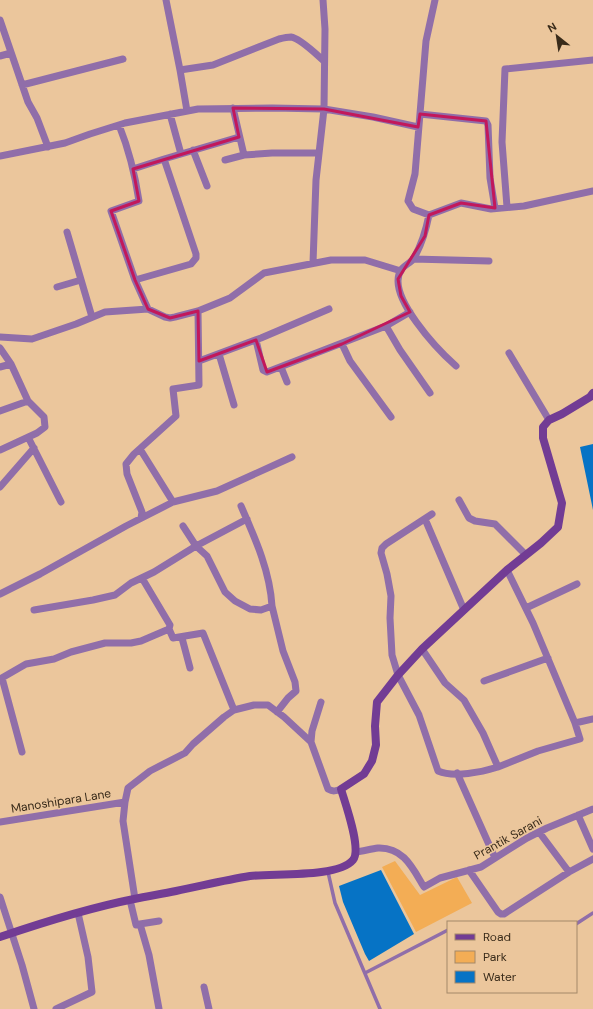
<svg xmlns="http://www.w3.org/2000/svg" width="593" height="1009" viewBox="0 0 593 1009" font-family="'DM Sans',sans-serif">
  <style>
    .green { fill: #f3ad55 }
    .water { fill: #0673c5 }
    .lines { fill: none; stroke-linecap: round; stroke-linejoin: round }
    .lane { stroke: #906ea9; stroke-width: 3.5 }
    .street { stroke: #906ea9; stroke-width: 7 }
    .secondary { stroke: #723c94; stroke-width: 8 }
    .marked { fill: none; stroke: #c2185b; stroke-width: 3; stroke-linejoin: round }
    .labels { text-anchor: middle; stroke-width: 3; stroke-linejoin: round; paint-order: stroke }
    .street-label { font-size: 12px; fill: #392b1a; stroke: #ebc69c }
  </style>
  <rect width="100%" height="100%" fill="#ebc69c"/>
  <path class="green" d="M 395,861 L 420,895 L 457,877 L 472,903 L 416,932 L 382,867 Z"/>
  <path class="water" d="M 593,444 L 593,510 L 580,447 Z
    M 381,870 L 414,934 L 369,961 L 365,954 L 343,902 L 339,886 Z"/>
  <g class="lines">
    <path class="lane" d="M 328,872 L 335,903 L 380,1009
      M 576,924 L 593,913
      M 365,973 L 448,930"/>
    <path class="street" d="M 166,0 L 180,70 L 187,111
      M 435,0 L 426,41 L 415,174 L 408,201 L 413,209 L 429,215 L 461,203 L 491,209 L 524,206 L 593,191
      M 0,20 L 28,102 L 37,118 L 48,147
      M 0,56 L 11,53
      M 180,70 L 213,65 L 279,39 C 283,38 287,37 291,37 C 300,38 317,55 324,61
      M 22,85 L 123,59
      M 233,108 L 244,155 L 272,153 L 319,153
      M 170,114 L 181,154
      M 420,114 L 486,121 L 488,125 L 490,178 L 495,208
      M 119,125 C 129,150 135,174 139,201 L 111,211 L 135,280 L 148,309
      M 193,150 L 207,186
      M 0,156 L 65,143 L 90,134 L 125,123 L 198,109 L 272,108 L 324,109 L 373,117 L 418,127
      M 225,160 L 244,155
      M 133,169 L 164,159
      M 507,207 L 502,142 L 505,69 L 593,60
      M 429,215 C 426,230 422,244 414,258 C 411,263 404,265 401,270 C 385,295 439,351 456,366
      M 67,232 L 92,317
      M 413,259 L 489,261
      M 313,263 L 316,180 L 324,109 L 325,29 L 323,0
      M 135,280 L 191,264 L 196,258 L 196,254 L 164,159 L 239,137
      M 57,287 L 81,280
      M 386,326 L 400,350 L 430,393
      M 0,337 L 32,339 L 76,324 L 105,312 L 148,309 L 165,317 L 170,318 L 175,317 L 198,311 L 230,298 L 264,273 L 331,260 L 365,260 L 401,271
      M 256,340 L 263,370 L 267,372 L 386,326 L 410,312
      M 342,344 L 350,361 L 391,417
      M 0,348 L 11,364 L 28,401 L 44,417 L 45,427 L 37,433 L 0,450
      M 509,353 L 549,420
      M 219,354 L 234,405
      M 199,361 L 261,338 L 329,309
      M 0,367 L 11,364
      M 281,367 L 287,382
      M 0,411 L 28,401
      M 28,437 L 61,502
      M 140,449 L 173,502
      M 0,487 L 34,448
      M 459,500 L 469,518 L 475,521 L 495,524 L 525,554
      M 241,506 C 255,538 270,571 272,606
      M 141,518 L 142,512 L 127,474 L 126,464 L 134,454 L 176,416 L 173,389 L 199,385 L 198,311
      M 425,519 L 464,610
      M 183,526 L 196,546 L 207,556 L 225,592 L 235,601 L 250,609 L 261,610 L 272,606 L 283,651 L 295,682 L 296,691 L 288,698 L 277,712
      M 142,578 L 170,625 L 169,629 L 173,638 L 203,633 L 234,710
      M 0,594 L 40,574 L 126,526 L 173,502 L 217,491 L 292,457
      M 526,608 L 577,584
      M 34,610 L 93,600 L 115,595 L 131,583 L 154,572 L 196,546 L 247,519
      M 182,638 L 190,668
      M 422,649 L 445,683 L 464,700 L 483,733 L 498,767 C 482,772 454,778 438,771 L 419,715 L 398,675 L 392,655 L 390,618 L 391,596 L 387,574 L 381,553 L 382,548 L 386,544 L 432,514
      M 2,678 L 22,752
      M 0,679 L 26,664 L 54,659 L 71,652 L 105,643 L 131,643 L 141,641 L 169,629
      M 484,681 L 548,658
      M 575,723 L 593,719
      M 311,742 L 312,731 L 321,702
      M 498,767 L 538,751 L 580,739 L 575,723 L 533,623 L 507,570
      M 457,773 L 495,858
      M 578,815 L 593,849
      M 0,822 L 125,802
      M 539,832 L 569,872 L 593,859
      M 356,852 C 363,851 371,849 378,848 C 404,847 413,869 424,887 L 440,878 L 481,867 L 527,838 L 547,828 L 593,809
      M 469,870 L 498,912 L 501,914 L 504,914 L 569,872
      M 0,897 L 22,965 L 34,1009
      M 135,899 L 123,821 L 125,802 L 128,788 L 150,771 L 185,753 L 193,744 L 224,717 L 234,710 L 254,705 L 268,705 L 284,717 L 311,742 L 328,789 C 333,792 336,791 341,789
      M 130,900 L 136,925 L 140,924 L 149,955 L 159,1009
      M 140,924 L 159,921
      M 204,987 L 209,1009
      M 56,1009 L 92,992 L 88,957 L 78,913"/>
    <path class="secondary" d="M 0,937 C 44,922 89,908 134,899 C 148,896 162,894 176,891 C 201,886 225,880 250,876 C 274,873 338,878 353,860 C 362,849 345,803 341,789 L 364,774 L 372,761 L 376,745 L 375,726 L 377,702 L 398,675 L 422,649 L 507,570 L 541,543 L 558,527 L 562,503 L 543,438 L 543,427 L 549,420 L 562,414 L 590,397 L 593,393"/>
  </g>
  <path class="marked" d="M 233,108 L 324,109 L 418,127 L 420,114 L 486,121 L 495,208 L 461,203 L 429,215 L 425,236 L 398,279 L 401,296 L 410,312 L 342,344 L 267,372 L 256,340 L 199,361 L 198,311 L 170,318 L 148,309 L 135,280 L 111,211 L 139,201 L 133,169 L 239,137 Z"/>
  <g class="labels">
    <g class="street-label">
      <text transform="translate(61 801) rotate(-9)" y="4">Manoshipara Lane</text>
      <text transform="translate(508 838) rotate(-29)" y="4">Prantik Sarani</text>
    </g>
  </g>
  <rect x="447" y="921" width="130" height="72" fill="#ebc69c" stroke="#a48868"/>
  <rect x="455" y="934" width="20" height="6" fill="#723c94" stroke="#a48868"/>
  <text x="483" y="941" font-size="12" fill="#392b1a">Road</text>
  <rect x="455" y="951" width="20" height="12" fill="#f3ad55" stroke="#a48868"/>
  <text x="483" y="961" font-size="12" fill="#392b1a">Park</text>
  <rect x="455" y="971" width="20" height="12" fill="#0673c5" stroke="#a48868"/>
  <text x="483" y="981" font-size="12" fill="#392b1a">Water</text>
  <g transform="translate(557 36) rotate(330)" stroke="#ebc69c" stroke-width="3" paint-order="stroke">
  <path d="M0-3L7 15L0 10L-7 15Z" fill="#392b1a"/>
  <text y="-6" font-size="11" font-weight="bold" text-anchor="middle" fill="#392b1a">N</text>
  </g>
</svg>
